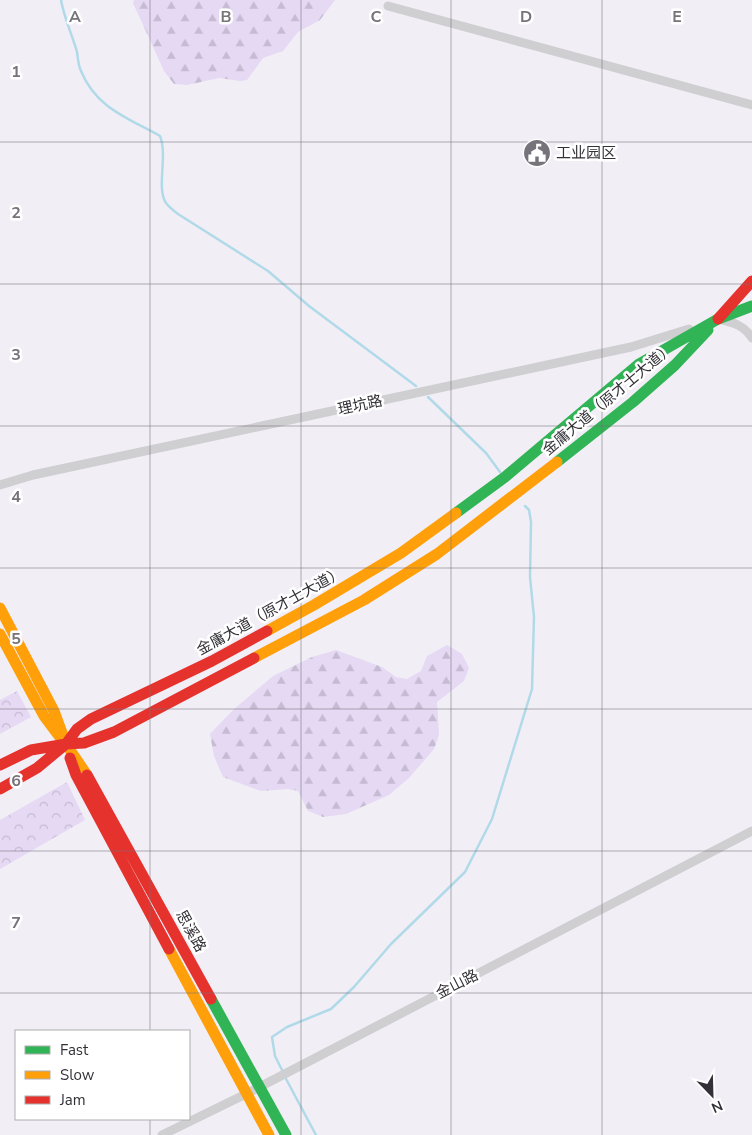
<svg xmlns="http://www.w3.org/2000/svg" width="752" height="1135" viewBox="0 0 752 1135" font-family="'Nunito Sans','Noto Sans SC',sans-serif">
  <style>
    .forest { fill: url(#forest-firs) }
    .park { fill: url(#park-crowns) }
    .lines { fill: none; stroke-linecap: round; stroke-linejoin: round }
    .stream { stroke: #b1dae9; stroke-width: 2.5 }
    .street { stroke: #cfced1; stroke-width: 9 }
    .fast { stroke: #30b455; stroke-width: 11 }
    .slow { stroke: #ff9f0a; stroke-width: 11 }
    .jam { stroke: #e5322d; stroke-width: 11 }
    .grid { fill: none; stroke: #76737a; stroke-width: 1; stroke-opacity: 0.55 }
    .labels { text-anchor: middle; stroke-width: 5; stroke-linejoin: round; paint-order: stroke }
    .poi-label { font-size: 15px; fill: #333137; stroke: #fff; text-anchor: start }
    .street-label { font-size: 15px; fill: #333137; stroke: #fff }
    .grid-label { font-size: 16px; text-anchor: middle; font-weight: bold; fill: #76737a; stroke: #fff; stroke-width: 5; stroke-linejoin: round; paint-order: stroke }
  </style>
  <defs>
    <pattern id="forest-firs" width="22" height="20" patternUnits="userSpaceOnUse" patternTransform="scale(1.25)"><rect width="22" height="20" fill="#e5d9f4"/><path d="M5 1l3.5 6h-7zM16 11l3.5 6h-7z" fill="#c5bbd2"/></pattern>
    <pattern id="park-crowns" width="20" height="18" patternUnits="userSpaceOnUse" patternTransform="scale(1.25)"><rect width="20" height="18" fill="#e5d9f4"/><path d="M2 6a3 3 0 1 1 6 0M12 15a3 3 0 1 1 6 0" fill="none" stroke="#c5bbd2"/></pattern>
  </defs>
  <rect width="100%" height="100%" fill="#f2eef6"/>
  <path class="forest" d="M 134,0 L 335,0 L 320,20 L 298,32 L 283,51 L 263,58 L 247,80 L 240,81 L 219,78 L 187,85 L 174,84 L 164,71 L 133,3 Z
    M 447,645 L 462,654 L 469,668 L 464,681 L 437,702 L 439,735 L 434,749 L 409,778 L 389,795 L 346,814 L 323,817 L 308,811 L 298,791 L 288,789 L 261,791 L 223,777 L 214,756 L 210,734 L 234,709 L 273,676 L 312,657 L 336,650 L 382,667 L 396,677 L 407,679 L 421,671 L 427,656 Z"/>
  <path class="park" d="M 17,691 L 31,717 L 0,734 L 0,700 Z
    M 67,782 L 85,820 L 0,869 L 0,820 Z"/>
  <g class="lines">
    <path class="stream" d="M 61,0 C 64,18 72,34 77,52 C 78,58 78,65 81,71 C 96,108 128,118 160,136 C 168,156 156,188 166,203 C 169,207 174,211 178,214 L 268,271 L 309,306 L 416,386
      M 428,397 L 486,453 L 500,472
      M 283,1072 L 275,1056 L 272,1037 L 287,1027 L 331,1009 L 354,987 L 391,944 L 465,872 L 492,819 L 532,689 L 534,617 L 530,577 L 531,522 L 529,510 L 525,506
      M 285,1077 L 316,1135"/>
    <path class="street" d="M 388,6 L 752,105
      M 718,319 C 732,322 744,325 752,338
      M 0,485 L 33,475 L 631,347 L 689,329
      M 162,1135 L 248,1093 L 752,831"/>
    <path class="fast" d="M 557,462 L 633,402 L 675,365 L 708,330
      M 456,513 L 505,477 L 639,364 L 718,319 L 752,306
      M 211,999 L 286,1135"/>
    <path class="slow" d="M 0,608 L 54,711 L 66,744 L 87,775
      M 267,631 L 314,605 L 401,553 L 456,513
      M 0,634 L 44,716 L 59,736
      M 254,658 L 364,600 L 437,554 L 557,462
      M 169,949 L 269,1135"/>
    <path class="jam" d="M 718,319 L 752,281
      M 70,758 L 76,775 L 169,949
      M 0,765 L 31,750 L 66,744 L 77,729 L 91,719 L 212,661 L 267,631
      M 87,775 L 211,999
      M 0,789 L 37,768 L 66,744 L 84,743 L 114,732 L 254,658"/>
  </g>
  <path class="grid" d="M 150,0 L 150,1031M 301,0 L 301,1135M 451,0 L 451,1135M 602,0 L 602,1135M 0,142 L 752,142M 0,284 L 752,284M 0,426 L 752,426M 0,568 L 752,568M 0,709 L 752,709M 0,851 L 752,851M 0,993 L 752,993M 150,1119 L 150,1135"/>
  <defs>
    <g id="civic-disc" transform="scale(1.4375)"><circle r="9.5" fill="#76737a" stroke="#fff"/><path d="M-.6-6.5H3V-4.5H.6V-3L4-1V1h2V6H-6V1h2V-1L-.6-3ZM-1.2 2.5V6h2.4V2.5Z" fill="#fff"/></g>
  </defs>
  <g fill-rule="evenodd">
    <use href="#civic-disc" x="537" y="153"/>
  </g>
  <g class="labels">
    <g class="poi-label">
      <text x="556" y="158">工业园区</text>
    </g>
    <g class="street-label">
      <text transform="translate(608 399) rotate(-40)" y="5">金庸大道（原才士大道）</text>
      <text transform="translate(360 405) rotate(-12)" y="5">理坑路</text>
      <text transform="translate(270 611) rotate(-29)" y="5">金庸大道（原才士大道）</text>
      <text transform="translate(191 931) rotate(61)" y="5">思溪路</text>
      <text transform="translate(457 984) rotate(-27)" y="5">金山路</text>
    </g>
  </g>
  <g class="grid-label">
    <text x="75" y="22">A</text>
    <text x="226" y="22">B</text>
    <text x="376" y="22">C</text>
    <text x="526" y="22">D</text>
    <text x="677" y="22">E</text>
    <text x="16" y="77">1</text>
    <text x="16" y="218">2</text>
    <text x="16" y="360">3</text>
    <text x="16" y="502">4</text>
    <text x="16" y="644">5</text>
    <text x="16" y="786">6</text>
    <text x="16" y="928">7</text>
  </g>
  <rect x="15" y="1030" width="175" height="90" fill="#ffffff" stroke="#adadaf"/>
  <rect x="25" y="1046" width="25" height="8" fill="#30b455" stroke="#adadaf"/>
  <text x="60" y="1055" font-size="15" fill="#333137">Fast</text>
  <rect x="25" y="1071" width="25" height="8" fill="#ff9f0a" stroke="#adadaf"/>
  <text x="60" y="1080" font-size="15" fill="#333137">Slow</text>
  <rect x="25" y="1096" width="25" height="8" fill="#e5322d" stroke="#adadaf"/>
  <text x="60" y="1105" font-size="15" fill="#333137">Jam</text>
  <g transform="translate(712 1095) rotate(157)" stroke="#ffffff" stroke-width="4" paint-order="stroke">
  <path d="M0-4L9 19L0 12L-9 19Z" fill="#333137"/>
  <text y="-8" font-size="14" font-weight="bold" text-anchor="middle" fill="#333137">N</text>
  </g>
</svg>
